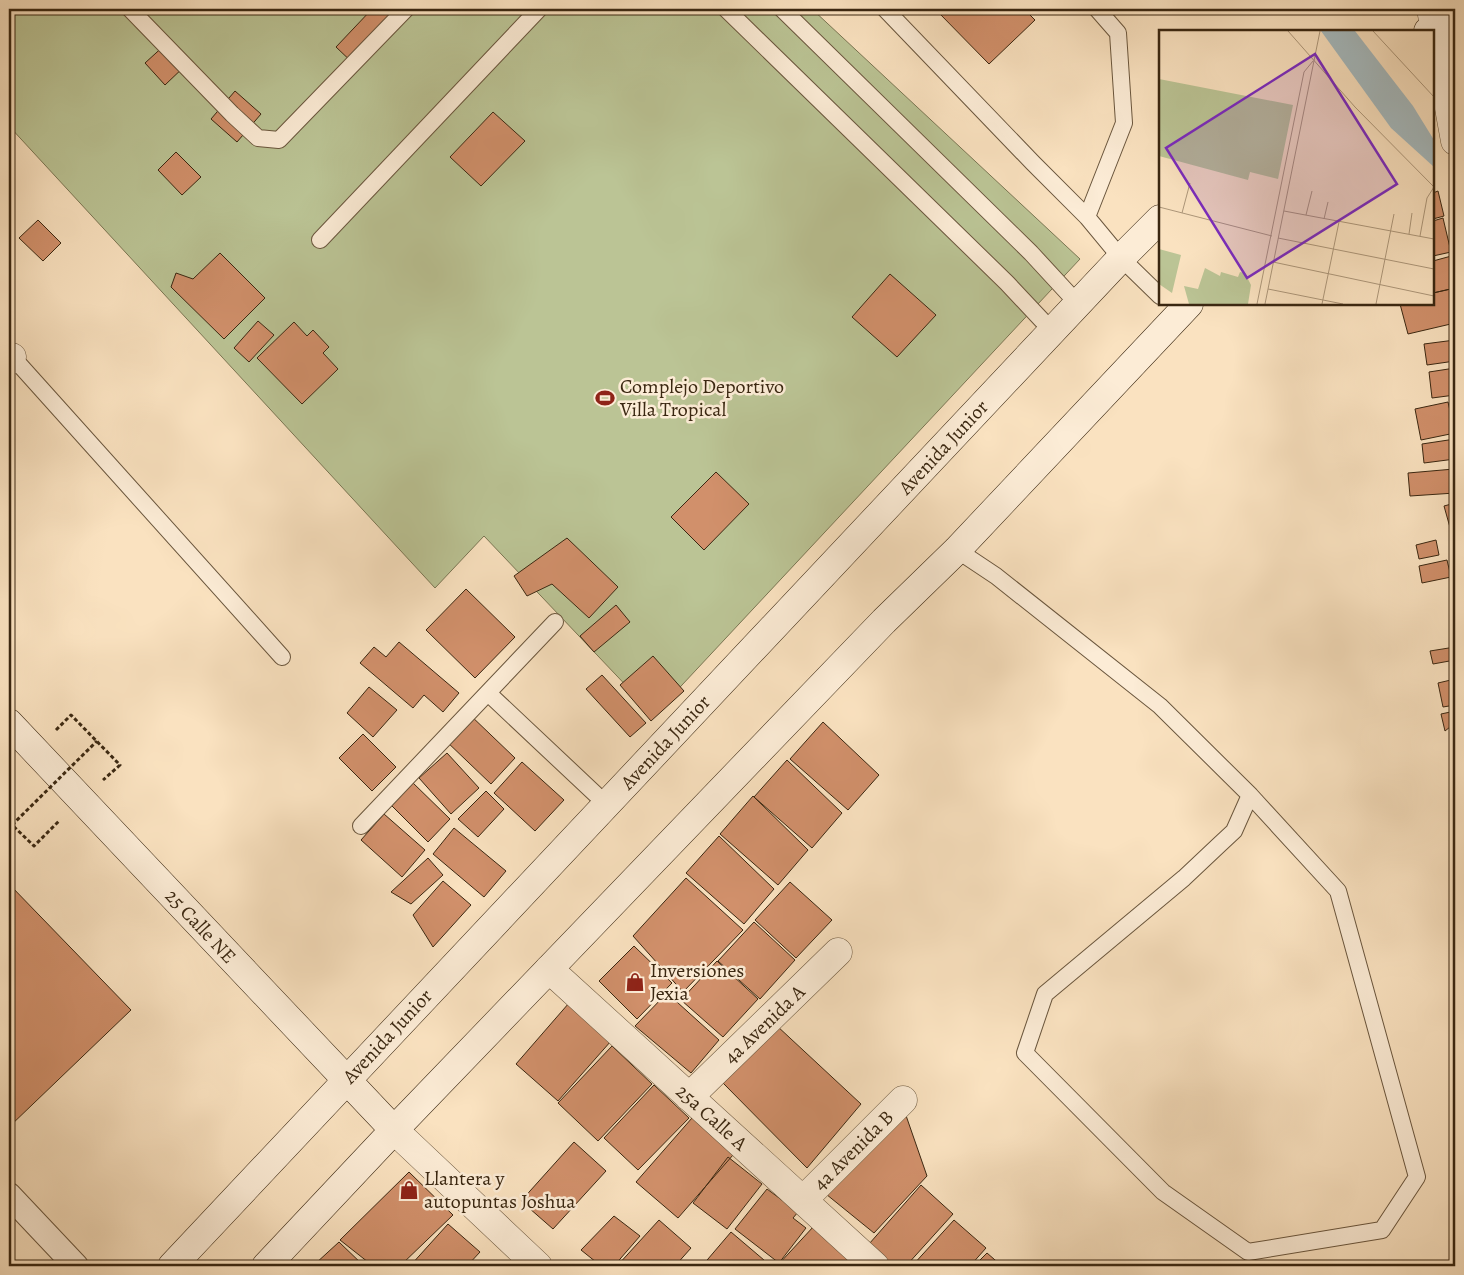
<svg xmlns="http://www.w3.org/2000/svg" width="1464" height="1275" viewBox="0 0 1464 1275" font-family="Alegreya,serif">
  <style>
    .green { fill: #bbc495; stroke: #7a7653 }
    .building { fill: #d1906b; stroke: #3a2711 }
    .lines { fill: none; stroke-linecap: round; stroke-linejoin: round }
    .service-casing { stroke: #6a563d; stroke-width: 18 }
    .pedestrian-casing { stroke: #6a563d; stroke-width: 26 }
    .minor-casing { stroke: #6a563d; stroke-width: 29 }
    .secondary-casing { stroke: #3a2711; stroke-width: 29 }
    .path { stroke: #3a2711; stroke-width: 3; stroke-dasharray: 4 2.5; stroke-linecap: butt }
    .service { stroke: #fcecd6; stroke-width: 16 }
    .pedestrian { stroke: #fcecd6; stroke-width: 24 }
    .minor { stroke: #fcecd6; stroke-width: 28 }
    .secondary { stroke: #fcecd6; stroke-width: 28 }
    .path-bridge { stroke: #3a2711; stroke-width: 3; stroke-dasharray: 4 2.5; stroke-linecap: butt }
    .labels { text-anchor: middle; stroke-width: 5; stroke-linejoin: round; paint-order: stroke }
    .poi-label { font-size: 20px; fill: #3a2711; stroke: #fcecd6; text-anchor: start }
    .street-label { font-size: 20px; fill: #3a2711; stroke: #fcecd6 }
    .inset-road { fill: none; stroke: #ad977a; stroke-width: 1 }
    .view { fill: #7b2cbf; fill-opacity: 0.15; stroke: #7b2cbf; stroke-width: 2.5 }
    .inset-edge { fill: none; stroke: #3a2711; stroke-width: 2.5 }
  </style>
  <rect width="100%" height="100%" fill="#fae2c0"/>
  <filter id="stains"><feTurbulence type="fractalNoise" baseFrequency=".004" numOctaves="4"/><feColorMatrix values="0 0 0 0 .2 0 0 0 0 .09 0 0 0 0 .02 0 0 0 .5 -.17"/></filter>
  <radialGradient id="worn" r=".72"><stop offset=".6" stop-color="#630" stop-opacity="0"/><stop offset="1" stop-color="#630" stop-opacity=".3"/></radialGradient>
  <path class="green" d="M 9,9 L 812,9 L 1080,259 L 654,715 L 484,536 L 435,588 L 9,126 Z"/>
  <path class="building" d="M 372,9 L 410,9 L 356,66 L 336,47 Z
    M 943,9 L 1024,9 L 1035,20 L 989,64 L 939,13 Z
    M 167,43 L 187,64 L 165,85 L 145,63 Z
    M 235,91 L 261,114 L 237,142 L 211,119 Z
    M 493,112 L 525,141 L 481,186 L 450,157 Z
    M 176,152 L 201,177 L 182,195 L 158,170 Z
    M 1438,191 L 1444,216 L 1433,219 L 1433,193 Z
    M 1443,218 L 1451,252 L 1433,256 L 1433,221 Z
    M 38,220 L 61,243 L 43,261 L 19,238 Z
    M 220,253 L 265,298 L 224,339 L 171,287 L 176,273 L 193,279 Z
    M 1455,255 L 1455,288 L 1433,293 L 1433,261 Z
    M 890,274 L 936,315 L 897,357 L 852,317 Z
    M 1455,288 L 1455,323 L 1408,334 L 1400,304 L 1433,304 L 1433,293 Z
    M 258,321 L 274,335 L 249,362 L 234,348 Z
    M 294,322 L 307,336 L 313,330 L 329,347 L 323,353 L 338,369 L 302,404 L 257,358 Z
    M 1455,340 L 1455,361 L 1427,365 L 1424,344 Z
    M 1455,368 L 1455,395 L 1432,398 L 1429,372 Z
    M 1448,402 L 1455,433 L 1421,440 L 1415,409 Z
    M 1455,439 L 1455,459 L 1424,463 L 1422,444 Z
    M 1454,469 L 1455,493 L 1410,496 L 1408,473 Z
    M 716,472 L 749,504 L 704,550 L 671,517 Z
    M 1455,503 L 1455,530 L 1451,531 L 1444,506 Z
    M 567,538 L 618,587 L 589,618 L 552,584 L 527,596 L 514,576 Z
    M 1436,540 L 1439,555 L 1419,559 L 1416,545 Z
    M 1447,560 L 1451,577 L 1422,583 L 1419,566 Z
    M 466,589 L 515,637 L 475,678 L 426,630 Z
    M 616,605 L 630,622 L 594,652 L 580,636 Z
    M 399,642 L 459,693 L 443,712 L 424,695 L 413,708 L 360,663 L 374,647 L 386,657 Z
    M 1455,647 L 1455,660 L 1433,664 L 1430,651 Z
    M 653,656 L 684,691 L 651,721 L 620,685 Z
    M 602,675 L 646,723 L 630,737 L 586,689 Z
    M 1455,679 L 1455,705 L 1443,707 L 1438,683 Z
    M 369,687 L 397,710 L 373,737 L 347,713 Z
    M 1455,711 L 1455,723 L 1445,731 L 1441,714 Z
    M 468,713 L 515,758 L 491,784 L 444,739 Z
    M 823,722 L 879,775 L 848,810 L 790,759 Z
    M 363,734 L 396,767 L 372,791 L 339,758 Z
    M 447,753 L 479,788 L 451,814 L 419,778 Z
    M 787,760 L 842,813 L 812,848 L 754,797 Z
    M 522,762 L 564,800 L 535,831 L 494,793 Z
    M 411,781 L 450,819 L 428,842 L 389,803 Z
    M 486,791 L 504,809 L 478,837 L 458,819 Z
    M 753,796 L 808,850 L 778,885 L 720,834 Z
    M 384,814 L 425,850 L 402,877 L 361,840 Z
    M 454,828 L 506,871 L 484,897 L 433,854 Z
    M 719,836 L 774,889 L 744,924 L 686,873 Z
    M 428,858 L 443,875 L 411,904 L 391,892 Z
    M 686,878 L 743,930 L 683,992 L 633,936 Z
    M 443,881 L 471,905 L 433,947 L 413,915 Z
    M 790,882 L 832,920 L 796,958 L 755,920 Z
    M 9,884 L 131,1010 L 9,1127 Z
    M 754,922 L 795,960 L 760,999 L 718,961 Z
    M 634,946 L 672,983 L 637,1019 L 599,981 Z
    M 717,961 L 758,999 L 723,1037 L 681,1000 Z
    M 667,993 L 719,1040 L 691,1073 L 635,1026 Z
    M 569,1003 L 611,1041 L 558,1101 L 516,1064 Z
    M 776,1025 L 861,1104 L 807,1168 L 723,1083 Z
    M 612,1046 L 652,1084 L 598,1141 L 558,1103 Z
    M 654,1085 L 689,1118 L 638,1170 L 604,1138 Z
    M 902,1104 L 927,1176 L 874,1233 L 821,1190 Z
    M 692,1118 L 733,1155 L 678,1218 L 636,1182 Z
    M 574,1142 L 606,1171 L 553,1229 L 521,1201 Z
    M 728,1157 L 762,1184 L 727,1229 L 693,1203 Z
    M 409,1172 L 453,1215 L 400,1266 L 373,1266 L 340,1240 Z
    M 921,1185 L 953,1214 L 906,1266 L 893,1266 L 869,1244 Z
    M 767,1189 L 798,1212 L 793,1218 L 806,1228 L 779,1263 L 735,1229 Z
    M 614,1216 L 640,1236 L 614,1266 L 601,1266 L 581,1250 Z
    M 659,1220 L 691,1248 L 675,1266 L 617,1266 Z
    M 954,1220 L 986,1248 L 970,1266 L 912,1266 Z
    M 448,1224 L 480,1252 L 467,1266 L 410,1266 Z
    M 814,1226 L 858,1266 L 809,1266 L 807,1264 L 805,1266 L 777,1266 Z
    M 731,1232 L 771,1266 L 702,1266 Z
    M 339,1242 L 364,1266 L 317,1266 L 315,1264 Z
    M 987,1253 L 1002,1266 L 974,1266 Z"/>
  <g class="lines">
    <g class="service-casing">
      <path id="service" d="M 130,9 L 232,114 L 258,138 L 279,140 L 406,9
        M 726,9 L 1007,283 L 1052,331
        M 782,9 L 1031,253 L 1078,304
        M 885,9 L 1033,163 L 1087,217 L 1121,258 L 1160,296
        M 1087,217 L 1124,123 L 1118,33 L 1097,9
        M 320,240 L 539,9
        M 9,353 L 282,657
        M 957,550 L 996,576 L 1160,706 L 1250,795 L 1338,891 L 1417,1177 L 1382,1230 L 1248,1252 L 1163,1192 L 1025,1053 L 1045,994 L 1184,878 L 1219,845 L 1234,831 L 1250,795
        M 488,693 L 606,804
        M 361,826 L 555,622"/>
    </g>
    <g class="pedestrian-casing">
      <path id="pedestrian" d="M 9,1195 L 76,1266"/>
    </g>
    <g class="minor-casing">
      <path id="minor" d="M 1431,9 L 1455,141
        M 9,361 L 12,357
        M 549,969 L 875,1266
        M 689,1097 L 838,952
        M 394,1130 L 538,1266
        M 803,1200 L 903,1100"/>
    </g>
    <g class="secondary-casing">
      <path id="secondary" d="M 1428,31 L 1455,9
        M 9,723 L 394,1130
        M 172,1266 L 1121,258 L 1160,219
        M 266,1266 L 394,1130 L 884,621 L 957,550 L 1189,304"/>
    </g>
    <path class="path" d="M 56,730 L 71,715 L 120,765 L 103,780
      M 9,777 L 14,771
      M 9,822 L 34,846 L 60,820"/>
    <use href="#service" class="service"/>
    <use href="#pedestrian" class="pedestrian"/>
    <use href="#minor" class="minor"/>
    <use href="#secondary" class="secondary"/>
    <path class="path-bridge" d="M 12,825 L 97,741"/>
  </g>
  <defs>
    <g id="stadium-bare" transform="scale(1.5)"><path d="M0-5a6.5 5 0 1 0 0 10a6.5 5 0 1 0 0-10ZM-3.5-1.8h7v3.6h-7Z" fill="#8f2418" stroke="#fcecd6" stroke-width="2.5" paint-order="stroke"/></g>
    <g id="shop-bare" transform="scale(1.5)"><path d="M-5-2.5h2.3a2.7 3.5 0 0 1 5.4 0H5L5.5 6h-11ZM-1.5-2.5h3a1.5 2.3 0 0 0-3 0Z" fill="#8f2418" stroke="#fcecd6" stroke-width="2.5" paint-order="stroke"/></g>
  </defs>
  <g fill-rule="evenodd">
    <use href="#stadium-bare" x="605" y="398"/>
    <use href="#shop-bare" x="635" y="982"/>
    <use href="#shop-bare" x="409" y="1190"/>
  </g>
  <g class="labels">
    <g class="poi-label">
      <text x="620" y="393">Complejo Deportivo<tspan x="620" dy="23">Villa Tropical</tspan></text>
      <text x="650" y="977">Inversiones<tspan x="650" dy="23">Jexia</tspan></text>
      <text x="424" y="1185">Llantera y<tspan x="424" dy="23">autopuntas Joshua</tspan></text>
    </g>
    <g class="street-label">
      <text transform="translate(943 447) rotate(-47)" y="7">Avenida Junior</text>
      <text transform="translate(665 742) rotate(-47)" y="7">Avenida Junior</text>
      <text transform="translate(201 926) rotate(47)" y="7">25 Calle NE</text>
      <text transform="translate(764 1024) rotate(-44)" y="7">4a Avenida A</text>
      <text transform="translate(387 1036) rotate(-47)" y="7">Avenida Junior</text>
      <text transform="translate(712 1117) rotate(42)" y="7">25a Calle A</text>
      <text transform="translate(853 1150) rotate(-45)" y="7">4a Avenida B</text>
    </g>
  </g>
  <g transform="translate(1159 30)">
    <rect width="275" height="275" fill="#fae2c0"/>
    <path d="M 0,49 L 134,75 L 119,149 L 91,142 L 89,150 L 0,126 ZM 0,219 L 22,225 L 13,263 L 0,254 ZM 46,238 L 61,246 L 62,242 L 79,247 L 81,242 L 86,243 L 92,255 L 89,274 L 30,274 L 25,256 L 39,259 Z" fill="#bbc495"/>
    <path d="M 162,1 L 196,1 L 254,76 L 275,110 L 275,137 L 232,98 Z" fill="#a5babf"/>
    <path class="inset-road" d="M 129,1 L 196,77 L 275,157M 214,1 L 275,67M 0,177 L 113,206M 125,181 L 275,209M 23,183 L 31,153M 147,185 L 153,161M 165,189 L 169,172M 250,204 L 253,183M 261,206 L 268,168 L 275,157M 119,208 L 275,239M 114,232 L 275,266M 109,259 L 184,274M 98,274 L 145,42 L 154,31M 106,274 L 161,1M 163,274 L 180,192M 217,274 L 235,184"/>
    <path class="view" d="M 156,24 L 238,154 L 88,248 L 7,118 Z"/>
    <rect width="275" height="275" class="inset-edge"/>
  </g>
  <rect width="1464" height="1275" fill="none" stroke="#fae2c0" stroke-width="30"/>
  <rect x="10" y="10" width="1444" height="1255" fill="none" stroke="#3a2711" stroke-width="2.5"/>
  <rect x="15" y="15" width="1434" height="1245" fill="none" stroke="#3a2711"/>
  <rect width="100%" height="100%" filter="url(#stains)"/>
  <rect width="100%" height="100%" fill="url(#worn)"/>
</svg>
